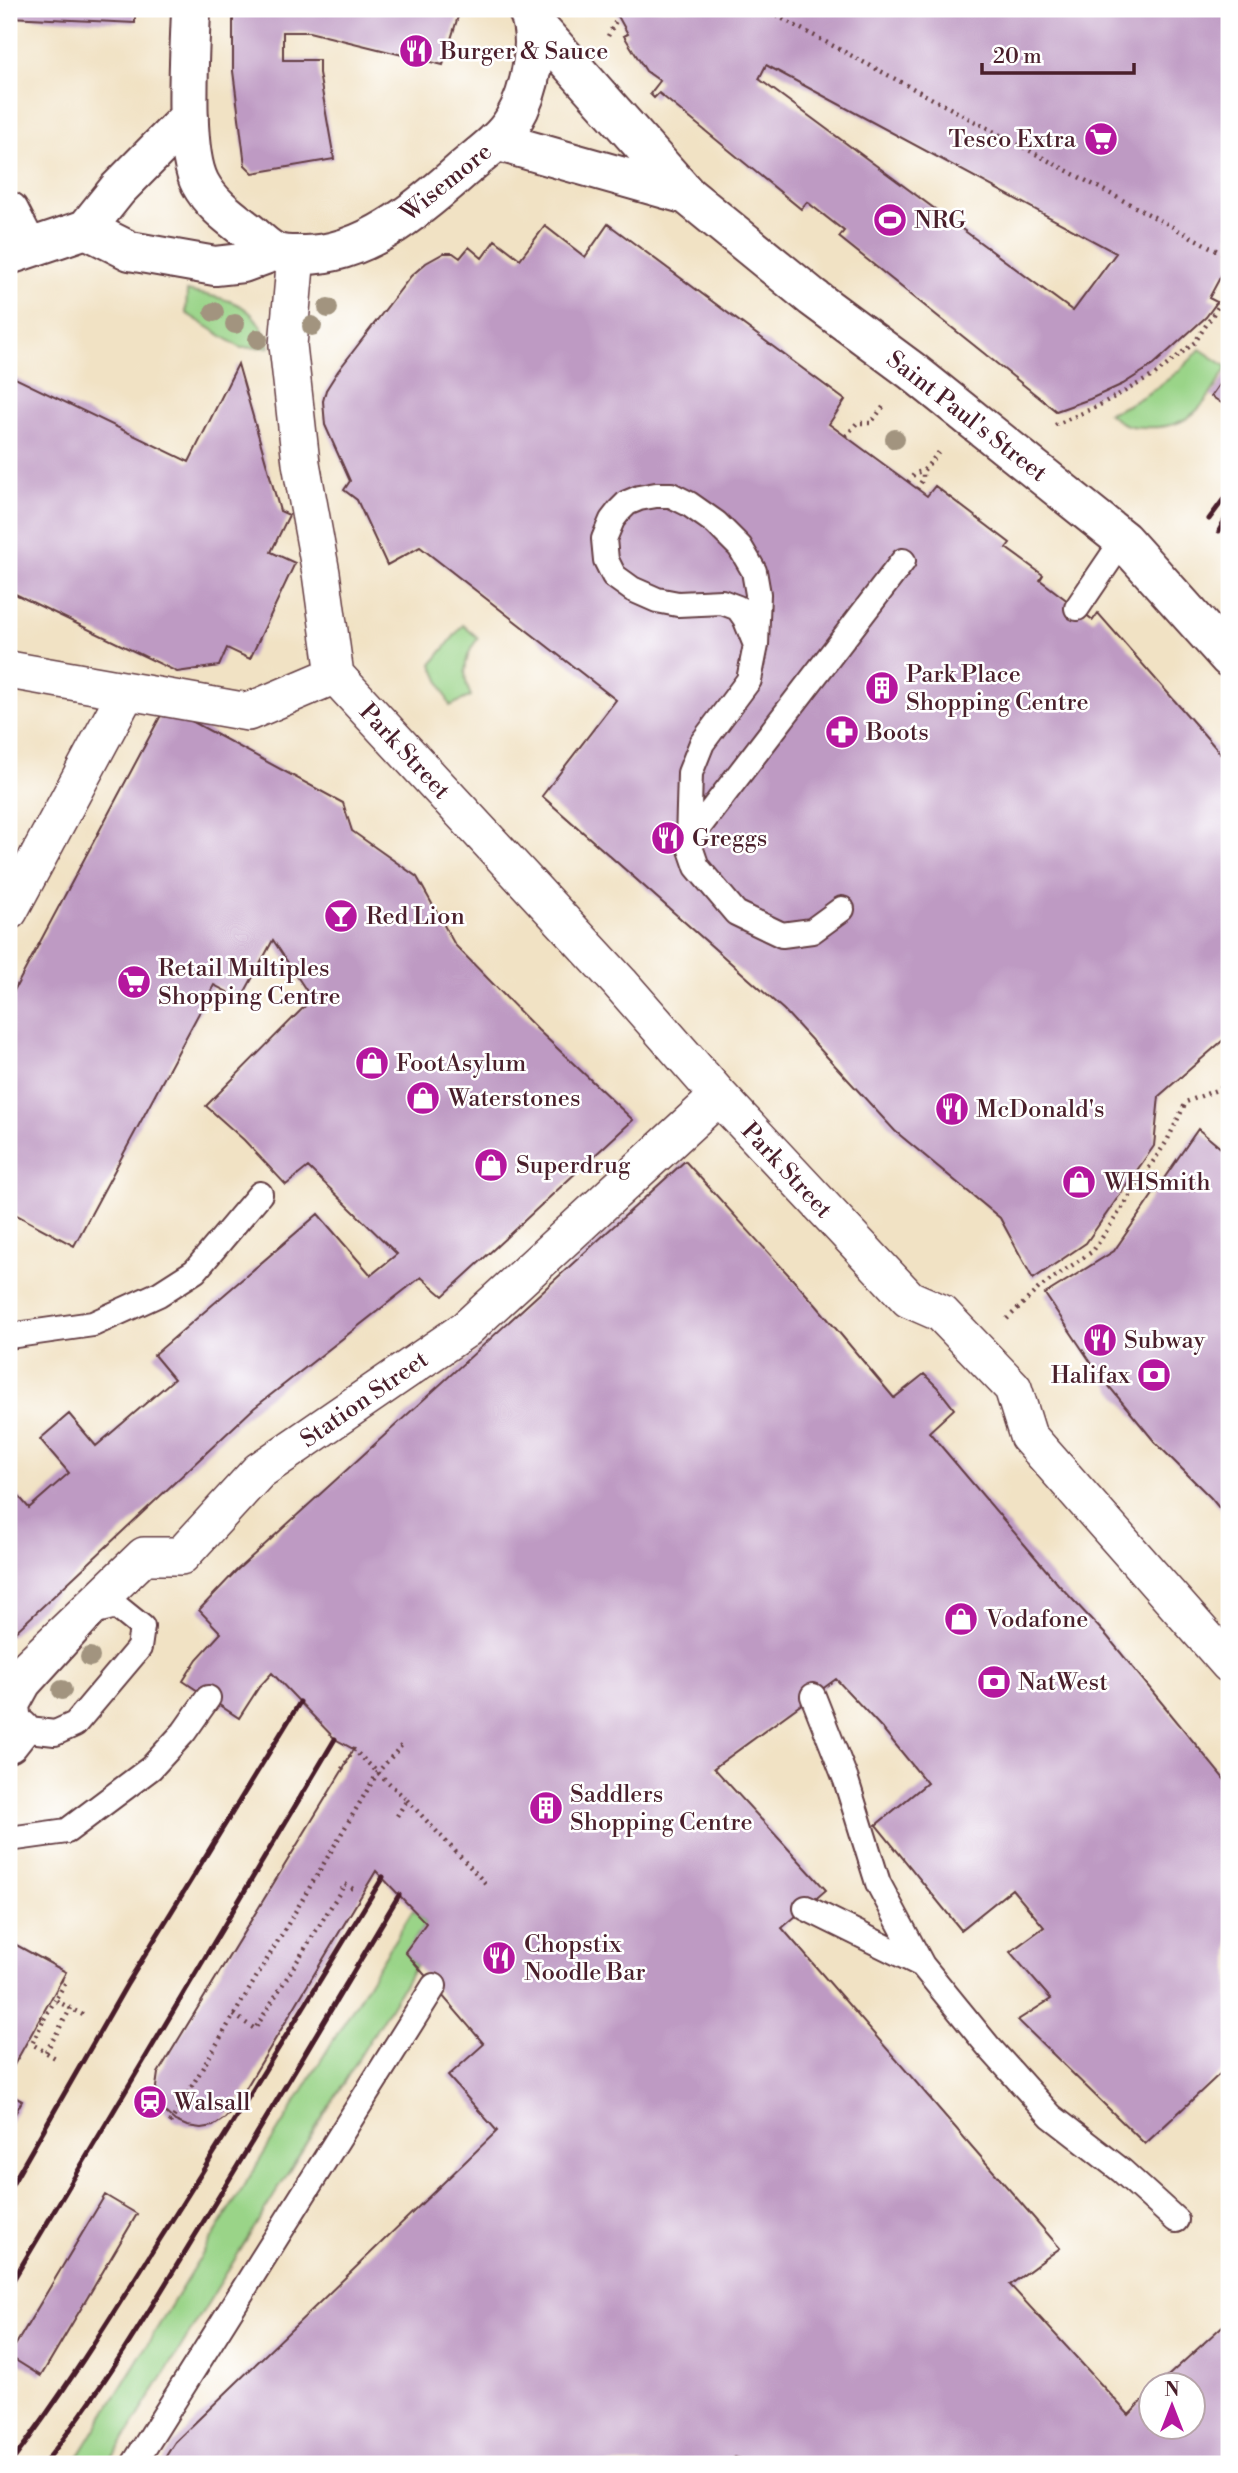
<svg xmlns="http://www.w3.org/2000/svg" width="1238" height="2473" viewBox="0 0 1238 2473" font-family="'Libre Bodoni',serif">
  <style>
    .green { fill: #9ad488; stroke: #727a5a; stroke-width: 2 }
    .building { fill: #be9ac3; fill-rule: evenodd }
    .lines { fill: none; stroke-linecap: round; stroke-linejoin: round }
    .service-casing { stroke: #633c42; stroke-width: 28 }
    .pedestrian-casing { stroke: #633c42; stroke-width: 40 }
    .minor-casing { stroke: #633c42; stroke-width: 42 }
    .tertiary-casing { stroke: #633c42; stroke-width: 42 }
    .path { stroke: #633c42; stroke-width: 4.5; stroke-dasharray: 2 5; stroke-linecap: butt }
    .service { stroke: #fff; stroke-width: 24 }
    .pedestrian { stroke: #fff; stroke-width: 37 }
    .minor { stroke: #fff; stroke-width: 38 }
    .tertiary { stroke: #fff; stroke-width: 38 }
    .rail { stroke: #4a1f2b; stroke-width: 5 }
    .tree { fill: #a2947f }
    .labels { text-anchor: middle; stroke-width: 5; stroke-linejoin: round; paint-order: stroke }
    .poi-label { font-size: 24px; fill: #4a1f2b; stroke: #fff; text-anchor: start }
    .street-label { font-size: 24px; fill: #4a1f2b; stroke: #fff }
  </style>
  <rect width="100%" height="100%" fill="#fff"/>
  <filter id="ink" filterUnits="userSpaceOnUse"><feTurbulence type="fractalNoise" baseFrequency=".0143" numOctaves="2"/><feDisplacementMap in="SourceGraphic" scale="14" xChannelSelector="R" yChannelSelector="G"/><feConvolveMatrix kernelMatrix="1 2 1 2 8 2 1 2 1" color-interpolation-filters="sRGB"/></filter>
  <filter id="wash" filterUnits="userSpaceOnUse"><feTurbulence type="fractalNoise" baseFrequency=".00686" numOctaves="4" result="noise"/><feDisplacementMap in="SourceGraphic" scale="28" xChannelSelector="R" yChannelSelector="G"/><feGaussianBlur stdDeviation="1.57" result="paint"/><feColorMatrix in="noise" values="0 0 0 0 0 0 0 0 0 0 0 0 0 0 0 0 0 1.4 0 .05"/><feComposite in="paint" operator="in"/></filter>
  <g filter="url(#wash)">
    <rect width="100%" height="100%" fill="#f1e2c4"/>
    <path class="green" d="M 187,291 C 228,300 256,300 269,347 L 241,348 L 186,313 Z
      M 1200,349 L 1227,367 C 1206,404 1190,431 1143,427 C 1128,427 1119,423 1108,413 C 1139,403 1180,374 1200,349 Z
      M 463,625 L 478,638 C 464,656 461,675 471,696 L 450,706 L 432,664 Z
      M 413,1910 L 426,1923 L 406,1952 L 416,1965 L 115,2454 L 106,2464 L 74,2464 Z"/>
    <g id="blocks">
      <path class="building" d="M 9,9 L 135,9 L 135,23 L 9,17 Z
        M 233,9 L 455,9 L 460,10 L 443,65 L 309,32 L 283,32 L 283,60 L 319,60 L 319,73 L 334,159 L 253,173 L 245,165 L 233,71 Z
        M 614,9 L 1229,9 L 1229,276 L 1223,272 L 1209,298 L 1217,302 L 1206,317 L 1153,365 L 1123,384 L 1090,399 L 1056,411 L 839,237 L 844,231 L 807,202 L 801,209 L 659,93 L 654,98 L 650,94 L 660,81 L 646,71 L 624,36 L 628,34 ZM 766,65 L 1116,253 L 1073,311 L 759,79 Z
        M 608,224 L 845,400 L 829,424 L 927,496 L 935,486 L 1010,543 L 1006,548 L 1043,575 L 1040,580 L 1093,620 L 1098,613 L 1229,763 L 1229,1035 L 1159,1096 L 1154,1146 L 1086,1243 L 1033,1279 L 1000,1218 L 895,1131 L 784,1010 L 542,796 L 616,700 L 420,547 L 387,565 L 357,500 L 344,490 L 350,481 L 325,425 L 323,401 L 326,390 L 338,371 L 411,276 L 426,263 L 444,253 L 453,253 L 460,258 L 469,247 L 482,258 L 495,240 L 520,259 L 545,226 L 585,257 Z
        M 238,364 L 280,511 L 289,515 L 271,552 L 295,563 L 250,659 L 227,648 L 219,666 L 177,672 L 9,591 L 9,375 L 189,462 Z
        M 1229,370 L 1229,408 L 1211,396 Z
        M 167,712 L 186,718 L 343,803 L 352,831 L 417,877 L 455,945 L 538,1030 L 633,1120 L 443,1296 L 421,1277 L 254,1408 L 9,1638 L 9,1485 L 29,1508 L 69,1473 L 40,1439 L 69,1414 L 96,1446 L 174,1379 L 154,1355 L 318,1214 L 371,1275 L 397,1254 L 308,1167 L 286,1185 L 244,1140 L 206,1106 L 312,999 L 273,940 L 241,999 L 214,985 L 74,1246 L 9,1211 L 9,1000 L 160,717 Z
        M 1198,1129 L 1229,1155 L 1229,1520 L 1211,1498 L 1154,1441 L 1098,1373 L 1045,1294 L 1114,1251 Z
        M 685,1161 L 816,1305 L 894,1398 L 924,1374 L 937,1387 L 954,1409 L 929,1432 L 1058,1584 L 1107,1636 L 1229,1785 L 1229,2072 L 1225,2069 L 1145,2144 L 1018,2020 L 1051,1999 L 1010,1952 L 1044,1927 L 1012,1889 L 961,1930 L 876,1825 L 927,1783 L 882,1728 L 836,1679 L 714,1768 L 826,1890 L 782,1928 L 1060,2248 L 1010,2285 L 1129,2415 L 1150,2393 L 1150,2428 L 1192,2428 L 1193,2385 L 1158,2385 L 1229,2320 L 1229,2464 L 757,2464 L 735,2457 L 727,2464 L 161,2464 L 175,2442 L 497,2131 L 448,2076 L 484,2044 L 405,1952 L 426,1923 L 376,1871 L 234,2108 L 225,2118 L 213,2126 L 201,2128 L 187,2126 L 175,2121 L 165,2112 L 159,2100 L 156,2087 L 158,2073 L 342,1771 L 353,1749 L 335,1739 L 272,1673 L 259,1687 L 239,1718 L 183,1681 L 197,1659 L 221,1633 L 199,1610 L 236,1571 Z
        M 9,1941 L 66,1972 L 9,2074 Z
        M 9,2094 L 22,2101 L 9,2125 Z
        M 105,2195 L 137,2214 L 41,2376 L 9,2356 Z"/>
    </g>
  </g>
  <g filter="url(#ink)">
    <use href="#blocks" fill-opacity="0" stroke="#633c42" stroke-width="2"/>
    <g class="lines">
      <g class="service-casing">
        <path id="service" d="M 1077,608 L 1123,540
          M 756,645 L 745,618 L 738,608 L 722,602 L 678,604 L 657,600 L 632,589 L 614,576 L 606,560 L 604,539 L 612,520 L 619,511 L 627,503 L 639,498 L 656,495 L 671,495 L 689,504 L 716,523 L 740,547 L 754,571 L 758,594 L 756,645 L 749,680 L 702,743 L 690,773 L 688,841 L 697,867 L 736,913 L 782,935 L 812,931 L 842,909
          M 688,841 L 903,561
          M 9,1336 L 93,1324 L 159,1294 L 195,1271 L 260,1194
          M 116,1606 L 142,1627 L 139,1648 L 75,1724 L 55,1733 L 20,1729 L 17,1706 L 28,1686 L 96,1611 Z
          M 813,1696 L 846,1780 L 878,1883 L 922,1965 L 988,2046 L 1051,2116 L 1122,2171 L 1176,2220
          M 9,1839 L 67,1831 L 151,1768 L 184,1732 L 208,1698
          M 806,1908 L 922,1965
          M 134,2464 L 434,1986"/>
      </g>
      <g class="pedestrian-casing">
        <path id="pedestrian" d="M 296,255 L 288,345 L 301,463 L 321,573 L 335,675 L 620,983 L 719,1096 L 909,1299 L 941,1313 L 1013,1388 L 1028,1436 L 1229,1664
          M 9,670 L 248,712 L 335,675
          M 9,911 L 127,691
          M 9,1686 L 144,1556 L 181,1556 L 259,1471 L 466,1329 L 719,1096"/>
      </g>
      <g class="minor-casing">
        <path id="minor" d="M 9,1743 L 20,1729"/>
      </g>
      <g class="tertiary-casing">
        <path id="tertiary" d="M 191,9 C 190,50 182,148 200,183 C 210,202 227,215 244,228 C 254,235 263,246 273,251 C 282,256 295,255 304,255 C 364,255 417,210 460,172 C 478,156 501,141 513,121 C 530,93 542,39 527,9
          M 533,22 L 687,195 L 812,297 L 912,371 L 1123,540 L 1229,658
          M 496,141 L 687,195
          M 9,211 L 28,248
          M 86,229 L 130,251 L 215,266 L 243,263 L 273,252
          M 9,255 L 86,229 L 118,189 L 189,117"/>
      </g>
      <path class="path" d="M 764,9 L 1229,257
        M 608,36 L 618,17
        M 1055,425 L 1096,407 L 1156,374 L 1195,342 L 1229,290
        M 846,436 L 857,423 L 871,423 L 883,407
        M 908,482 L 915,473 L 923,471 L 939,452
        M 917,489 L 923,479 L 923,471
        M 1007,1319 L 1039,1288 L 1093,1251 L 1167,1141 L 1186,1102 L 1229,1085
        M 342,1769 L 354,1750 L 407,1800 L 395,1819
        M 407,1800 L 487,1885
        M 61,1980 L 66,1982 L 55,2000 L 83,2015
        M 234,2015 L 255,2029 L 345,1884 L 353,1889
        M 40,2018 L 44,2019 L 32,2044 L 57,2059
        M 44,2019 L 55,2000
        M 46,2052 L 71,2008
        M 170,2123 L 378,1772 L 402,1745"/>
      <use href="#service" class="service"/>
      <use href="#pedestrian" class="pedestrian"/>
      <use href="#minor" class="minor"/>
      <use href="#tertiary" class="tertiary"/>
      <path class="rail" d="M 1209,519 L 1229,492
        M 1219,531 L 1229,512
        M 1228,541 L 1229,539
        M 9,2190 L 126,1986 L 300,1702
        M 9,2287 L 335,1739
        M 10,2464 C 65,2392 112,2315 160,2239 C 236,2119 309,1998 383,1877
        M 44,2464 C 99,2394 145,2318 191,2242 C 262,2127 330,2011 399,1895"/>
    </g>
    <g class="tree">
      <circle cx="328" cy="308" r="10"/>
      <circle cx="214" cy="312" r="10"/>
      <circle cx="235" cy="324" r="10"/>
      <circle cx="312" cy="326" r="10"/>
      <circle cx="258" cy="339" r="10"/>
      <circle cx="895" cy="439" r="10"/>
      <circle cx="90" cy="1657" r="10"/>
      <circle cx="62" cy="1690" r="10"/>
    </g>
  </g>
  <defs>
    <g id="restaurant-disc" transform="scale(1.75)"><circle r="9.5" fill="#b5179e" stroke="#fff"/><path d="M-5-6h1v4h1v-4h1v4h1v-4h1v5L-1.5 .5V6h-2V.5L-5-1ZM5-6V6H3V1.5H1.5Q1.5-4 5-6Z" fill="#fff"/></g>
    <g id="supermarket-disc" transform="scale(1.75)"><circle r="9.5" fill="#b5179e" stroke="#fff"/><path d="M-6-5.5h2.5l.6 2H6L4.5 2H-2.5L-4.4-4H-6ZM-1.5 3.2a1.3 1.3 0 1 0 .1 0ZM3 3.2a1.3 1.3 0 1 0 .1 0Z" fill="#fff"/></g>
    <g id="stadium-disc" transform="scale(1.75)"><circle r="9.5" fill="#b5179e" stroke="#fff"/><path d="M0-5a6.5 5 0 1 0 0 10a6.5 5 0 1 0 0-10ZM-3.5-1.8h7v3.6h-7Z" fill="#fff"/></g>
    <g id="building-disc" transform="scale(1.75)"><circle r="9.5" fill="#b5179e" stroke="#fff"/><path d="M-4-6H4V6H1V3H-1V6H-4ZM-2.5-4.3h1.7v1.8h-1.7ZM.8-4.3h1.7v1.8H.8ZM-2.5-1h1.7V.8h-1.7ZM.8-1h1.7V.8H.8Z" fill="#fff"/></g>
    <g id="pharmacy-disc" transform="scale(1.75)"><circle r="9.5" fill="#b5179e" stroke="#fff"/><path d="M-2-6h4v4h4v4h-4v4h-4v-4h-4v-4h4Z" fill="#fff"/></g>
    <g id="bar-disc" transform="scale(1.75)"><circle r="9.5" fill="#b5179e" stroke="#fff"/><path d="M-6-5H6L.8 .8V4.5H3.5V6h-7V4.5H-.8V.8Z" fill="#fff"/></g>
    <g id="shop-disc" transform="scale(1.75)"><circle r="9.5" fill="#b5179e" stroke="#fff"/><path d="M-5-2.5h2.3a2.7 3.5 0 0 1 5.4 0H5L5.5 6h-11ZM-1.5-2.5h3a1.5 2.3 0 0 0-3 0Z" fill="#fff"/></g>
    <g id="bank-disc" transform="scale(1.75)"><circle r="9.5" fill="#b5179e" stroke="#fff"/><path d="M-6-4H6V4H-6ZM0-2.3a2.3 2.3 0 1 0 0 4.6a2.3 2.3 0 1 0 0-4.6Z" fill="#fff"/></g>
    <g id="station-disc" transform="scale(1.75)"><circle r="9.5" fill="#b5179e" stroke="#fff"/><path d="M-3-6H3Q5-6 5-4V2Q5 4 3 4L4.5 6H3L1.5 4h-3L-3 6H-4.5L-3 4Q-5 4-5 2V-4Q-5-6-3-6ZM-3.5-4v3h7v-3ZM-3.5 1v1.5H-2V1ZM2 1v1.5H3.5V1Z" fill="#fff"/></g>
  </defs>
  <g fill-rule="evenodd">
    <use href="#restaurant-disc" x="416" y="51"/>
    <use href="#supermarket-disc" x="1101" y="139"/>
    <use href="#stadium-disc" x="890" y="220"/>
    <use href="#building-disc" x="882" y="688"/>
    <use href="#pharmacy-disc" x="842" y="732"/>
    <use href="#restaurant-disc" x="668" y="838"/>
    <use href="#bar-disc" x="341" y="916"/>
    <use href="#supermarket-disc" x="134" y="982"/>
    <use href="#shop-disc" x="372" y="1063"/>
    <use href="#shop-disc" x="423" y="1098"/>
    <use href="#restaurant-disc" x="952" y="1109"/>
    <use href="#shop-disc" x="491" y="1165"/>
    <use href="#shop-disc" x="1079" y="1182"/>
    <use href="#restaurant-disc" x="1100" y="1340"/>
    <use href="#bank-disc" x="1154" y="1375"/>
    <use href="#shop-disc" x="961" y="1619"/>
    <use href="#bank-disc" x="994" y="1682"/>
    <use href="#building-disc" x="546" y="1808"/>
    <use href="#restaurant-disc" x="499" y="1958"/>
    <use href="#station-disc" x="150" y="2102"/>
  </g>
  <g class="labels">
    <g class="poi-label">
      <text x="440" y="59">Burger &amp; Sauce</text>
      <text x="1076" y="147" text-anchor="end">Tesco Extra</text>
      <text x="914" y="228">NRG</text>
      <text x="906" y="682">Park Place<tspan x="906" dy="28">Shopping Centre</tspan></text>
      <text x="866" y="740">Boots</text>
      <text x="692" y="846">Greggs</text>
      <text x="366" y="924">Red Lion</text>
      <text x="158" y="976">Retail Multiples<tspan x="158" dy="28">Shopping Centre</tspan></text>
      <text x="396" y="1071">FootAsylum</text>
      <text x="448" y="1106">Waterstones</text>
      <text x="976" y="1117">McDonald's</text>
      <text x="516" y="1173">Superdrug</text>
      <text x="1104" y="1190">WHSmith</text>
      <text x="1124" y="1348">Subway</text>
      <text x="1130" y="1383" text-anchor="end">Halifax</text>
      <text x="986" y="1627">Vodafone</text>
      <text x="1018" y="1690">NatWest</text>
      <text x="570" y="1802">Saddlers<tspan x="570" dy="28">Shopping Centre</tspan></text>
      <text x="524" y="1952">Chopstix<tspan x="524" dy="28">Noodle Bar</tspan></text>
      <text x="174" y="2110">Walsall</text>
    </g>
    <g class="street-label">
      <text transform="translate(446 182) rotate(-39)" y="8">Wisemore</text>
      <text transform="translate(967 416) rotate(38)" y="8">Saint Paul's Street</text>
      <text transform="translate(405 751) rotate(47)" y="8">Park Street</text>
      <text transform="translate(787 1170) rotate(47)" y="8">Park Street</text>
      <text transform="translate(364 1399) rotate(-35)" y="8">Station Street</text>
    </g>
  </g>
  <rect width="1238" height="2473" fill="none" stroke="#fff" stroke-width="35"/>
  <g transform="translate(1172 2406)"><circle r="33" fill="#ffffff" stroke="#b7a5aa" stroke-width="2"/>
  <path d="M0-5L12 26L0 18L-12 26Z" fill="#b5179e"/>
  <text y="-10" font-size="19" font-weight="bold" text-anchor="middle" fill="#4a1f2b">N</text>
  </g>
  <path d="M982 63v10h152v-10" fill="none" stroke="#4a1f2b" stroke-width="3.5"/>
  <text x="993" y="63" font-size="21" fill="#4a1f2b" stroke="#ffffff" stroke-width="5" paint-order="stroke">20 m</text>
</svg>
